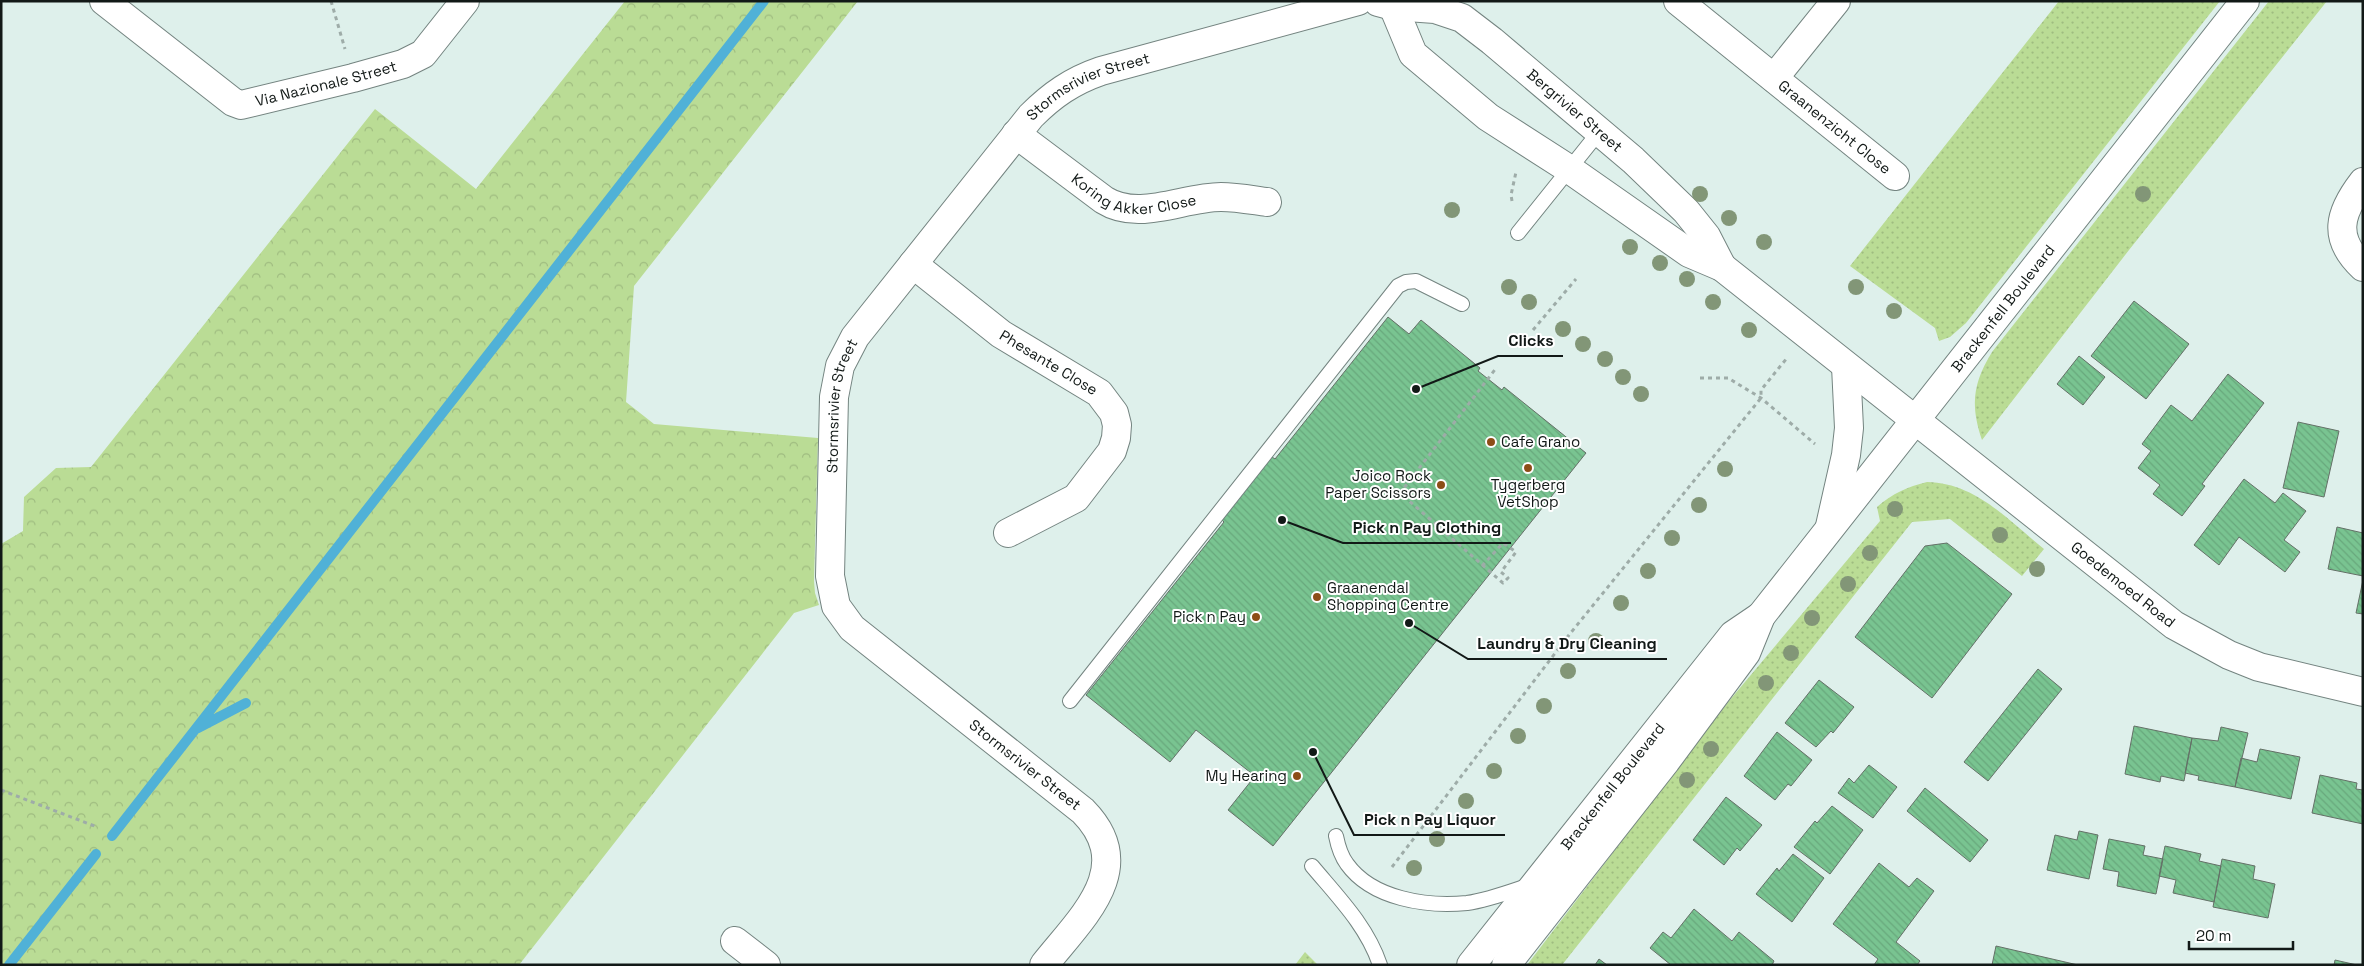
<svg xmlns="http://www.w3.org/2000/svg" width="2364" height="966" viewBox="0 0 2364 966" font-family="'Space Grotesk',sans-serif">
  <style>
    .grass { fill: url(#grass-dots) }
    .forest { fill: url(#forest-crowns) }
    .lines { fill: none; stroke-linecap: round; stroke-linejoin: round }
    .stream { stroke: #50b1d7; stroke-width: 10 }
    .building { fill: url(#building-back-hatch); stroke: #647067 }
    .lane-casing { stroke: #748480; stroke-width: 16 }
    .street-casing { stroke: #748480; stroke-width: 30 }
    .secondary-casing { stroke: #748480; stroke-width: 30 }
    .path { stroke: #9eaca8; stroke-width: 3; stroke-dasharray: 4 4; stroke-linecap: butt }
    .lane { stroke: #fff; stroke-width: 14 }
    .street { stroke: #fff; stroke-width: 28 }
    .secondary { stroke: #fff; stroke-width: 28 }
    .tree { fill: #829677 }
    .poi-dot { fill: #8d4d17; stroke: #fff; stroke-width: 2 }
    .labels { text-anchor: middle; stroke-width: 4; stroke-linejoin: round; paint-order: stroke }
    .street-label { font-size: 15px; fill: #121917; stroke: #fff }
    .poi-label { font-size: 15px; fill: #121917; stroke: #fff; text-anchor: end }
    .leader { fill: none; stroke: #121917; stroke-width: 2 }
    .callout-dot { fill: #121917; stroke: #fff; stroke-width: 2 }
    .callout-label { font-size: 16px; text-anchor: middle; font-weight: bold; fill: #121917; stroke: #fff; stroke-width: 4; stroke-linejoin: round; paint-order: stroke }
  </style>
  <defs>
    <pattern id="grass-dots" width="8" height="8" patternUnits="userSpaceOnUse" patternTransform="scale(1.25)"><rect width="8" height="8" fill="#badc95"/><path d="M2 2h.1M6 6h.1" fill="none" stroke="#9fbc80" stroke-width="1.8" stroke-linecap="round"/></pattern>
    <pattern id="forest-crowns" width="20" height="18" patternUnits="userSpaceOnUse" patternTransform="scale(1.25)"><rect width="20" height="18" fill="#badc95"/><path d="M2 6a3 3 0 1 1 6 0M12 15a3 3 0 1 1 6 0" fill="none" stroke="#9fbc80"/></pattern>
    <pattern id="building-back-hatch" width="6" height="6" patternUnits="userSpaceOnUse" patternTransform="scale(1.25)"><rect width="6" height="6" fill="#79c491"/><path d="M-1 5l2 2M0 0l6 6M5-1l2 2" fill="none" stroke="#68a87c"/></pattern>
  </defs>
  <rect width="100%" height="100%" fill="#def0eb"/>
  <path class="grass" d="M 2059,1 L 2220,1 L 1966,323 L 1950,337 L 1939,341 L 1935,328 L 1850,266 Z
    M 2269,1 L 2327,1 L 2129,250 L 1982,440 C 1970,405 1973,383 1992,352 Z
    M 1927,482 C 1976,483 2008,520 2044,549 L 2022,576 L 1950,519 L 1912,522 L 1562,965 L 1527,965 L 1729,701 L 1880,521 L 1877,507 C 1893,493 1907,487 1927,482 Z
    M 1305,952 L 1318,965 L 1295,965 Z"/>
  <path class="forest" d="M 625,1 L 858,1 L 634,286 L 626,402 L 654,424 L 818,438 L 814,581 L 815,593 L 819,605 L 794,613 L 519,965 L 1,965 L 1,544 L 23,531 L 24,497 L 56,468 L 91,467 L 375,109 L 476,189 Z"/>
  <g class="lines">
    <path class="stream" d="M 198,728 L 246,703
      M 112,836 L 764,1
      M 9,965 L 96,854"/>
  </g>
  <path class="building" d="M 2134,301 L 2189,344 L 2146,399 L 2091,356 Z
    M 1388,317 L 1409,334 L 1421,320 L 1480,368 L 1478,371 L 1502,390 L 1504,387 L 1586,453 L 1273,846 L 1228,810 L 1255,776 L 1196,730 L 1170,762 L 1086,695 L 1224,522 L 1222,520 L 1272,457 L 1275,459 L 1283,449 Z
    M 2079,356 L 2105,377 L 2083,405 L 2057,384 Z
    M 2228,374 L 2264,403 L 2202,484 L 2205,486 L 2182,516 L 2153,494 L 2160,485 L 2138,468 L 2151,451 L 2142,444 L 2171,405 L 2192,421 Z
    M 2298,422 L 2339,431 L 2324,497 L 2283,488 Z
    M 2244,479 L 2275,503 L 2283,493 L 2306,511 L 2284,540 L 2300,552 L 2285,572 L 2239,537 L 2219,565 L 2194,545 Z
    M 2337,527 L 2363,533 L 2363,576 L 2328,569 Z
    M 1947,543 L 2012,594 L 1932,698 L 1855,637 L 1925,546 Z
    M 2363,580 L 2363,614 L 2356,613 Z
    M 2038,669 L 2062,689 L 1988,781 L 1964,762 Z
    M 1819,680 L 1854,707 L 1833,733 L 1831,731 L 1816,747 L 1785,723 Z
    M 2134,726 L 2192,738 L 2184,781 L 2161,776 L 2160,782 L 2125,774 Z
    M 2221,727 L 2248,733 L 2235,787 L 2198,780 L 2199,776 L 2185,773 L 2192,738 L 2218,741 Z
    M 1777,732 L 1812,760 L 1791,786 L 1788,784 L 1775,800 L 1744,776 Z
    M 2260,749 L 2300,757 L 2291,799 L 2235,787 L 2241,758 L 2257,762 Z
    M 1869,765 L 1897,787 L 1873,818 L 1838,793 L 1849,778 L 1854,783 Z
    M 2320,775 L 2357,783 L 2356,789 L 2363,790 L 2363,824 L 2312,813 Z
    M 1925,788 L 1988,840 L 1970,862 L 1907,811 Z
    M 1726,797 L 1762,825 L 1740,851 L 1737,848 L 1724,865 L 1693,840 Z
    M 1832,806 L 1863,830 L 1830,874 L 1794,847 L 1815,821 L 1817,823 Z
    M 2079,831 L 2098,835 L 2089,879 L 2047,870 L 2055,835 L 2077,840 Z
    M 2109,839 L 2145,846 L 2143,855 L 2163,859 L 2156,894 L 2117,886 L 2119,872 L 2103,869 Z
    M 2165,846 L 2201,854 L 2199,861 L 2221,866 L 2214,902 L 2173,893 L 2176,880 L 2159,876 Z
    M 1793,854 L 1824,878 L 1792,922 L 1756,894 L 1777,868 L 1779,871 Z
    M 2222,859 L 2255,866 L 2253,879 L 2275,884 L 2268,918 L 2213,907 Z
    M 1879,863 L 1909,887 L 1917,878 L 1934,891 L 1896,942 L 1920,961 L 1917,965 L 1874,965 L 1878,959 L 1833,924 Z
    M 1694,909 L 1732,941 L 1739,932 L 1774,961 L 1772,965 L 1671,965 L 1650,948 L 1663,932 L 1671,938 Z
    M 1996,946 L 2078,965 L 1992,965 Z
    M 1599,959 L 1607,965 L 1595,965 Z
    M 2335,960 L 2357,965 L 2334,965 Z"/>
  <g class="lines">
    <g class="lane-casing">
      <path id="lane" d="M 1518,233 L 1599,132
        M 1070,701 L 1398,286 L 1406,282 L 1416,281 L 1462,304
        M 1336,836 C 1338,846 1341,856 1347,864 C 1372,899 1427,907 1467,903 C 1488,900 1509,892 1530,885
        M 1312,866 C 1338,897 1367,926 1380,965"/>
    </g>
    <g class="street-casing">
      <g id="street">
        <path id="s1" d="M 104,1 L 233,102 L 241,105 L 353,78 L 403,64 L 423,54 L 465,1"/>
        <path id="s2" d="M 1678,1 L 1895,176"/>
        <path id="s3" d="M 1378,2 L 1393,6 L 1435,9 L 1462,18 L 1492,41 L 1633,160 L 1686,211 L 1706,236 L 1722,267"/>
        <path id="s4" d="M 1393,6 L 1413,54 L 1488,117 L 1569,169 L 1689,253 L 1722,267 L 2174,625 L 2229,655 L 2259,667 L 2363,692"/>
        <path d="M 1774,78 L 1836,1"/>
        <path id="s5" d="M 1016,134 L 1104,200 C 1139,222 1183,197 1221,197 C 1236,197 1252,200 1267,202"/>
        <path d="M 2363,182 C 2339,213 2332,238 2363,267"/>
        <path id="s6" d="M 913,264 L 1001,334 L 1099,393 L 1114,413 L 1117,425 L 1116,438 L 1112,451 L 1076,498 L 1008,533"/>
        <path d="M 735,941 L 766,965"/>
        <path id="s7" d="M 1044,965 C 1081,918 1139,868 1083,811 L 852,628 L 836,606 L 830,576 L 834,397 L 840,366 L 855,337 L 1031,116 C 1052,95 1072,81 1101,71 L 1358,1"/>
      </g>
    </g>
    <g class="secondary-casing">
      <g id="secondary">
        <path d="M 1830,526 L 1846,455 L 1849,428 L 1846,366"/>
        <path id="s8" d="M 1471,965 L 1733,635 L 1761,616"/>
        <path id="s9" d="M 1506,965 L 1666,761 L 1746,653 L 1761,616 L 2245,1"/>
      </g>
    </g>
    <path class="path" d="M 331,1 L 345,49
      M 1512,201 L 1511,195 L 1516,172
      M 1533,330 L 1576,279
      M 1700,378 L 1728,378 L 1761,398 L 1815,444
      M 1482,566 L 1503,543 L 1516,552 L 1501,572 L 1508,578 L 1503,583 L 1400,493 L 1497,367
      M 1,790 L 97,827
      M 1392,867 L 1569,635 L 1761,398 L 1761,390 L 1787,358"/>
    <use href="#lane" class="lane"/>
    <use href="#street" class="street"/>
    <use href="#secondary" class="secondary"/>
  </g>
  <g class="tree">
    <circle cx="1700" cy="194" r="8"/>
    <circle cx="2143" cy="194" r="8"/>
    <circle cx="1452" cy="210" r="8"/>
    <circle cx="1729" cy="218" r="8"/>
    <circle cx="1764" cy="242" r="8"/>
    <circle cx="1630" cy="247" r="8"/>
    <circle cx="1660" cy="263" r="8"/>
    <circle cx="1687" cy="279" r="8"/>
    <circle cx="1509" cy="287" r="8"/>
    <circle cx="1856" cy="287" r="8"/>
    <circle cx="1529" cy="302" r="8"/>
    <circle cx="1713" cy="302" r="8"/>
    <circle cx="1894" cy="311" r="8"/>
    <circle cx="1563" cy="329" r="8"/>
    <circle cx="1749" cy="330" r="8"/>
    <circle cx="1583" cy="344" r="8"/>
    <circle cx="1605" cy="359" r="8"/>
    <circle cx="1623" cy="377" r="8"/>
    <circle cx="1641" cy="394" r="8"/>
    <circle cx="1725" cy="469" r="8"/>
    <circle cx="1699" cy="505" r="8"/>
    <circle cx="1895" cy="509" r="8"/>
    <circle cx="2000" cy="535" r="8"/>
    <circle cx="1672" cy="538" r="8"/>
    <circle cx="1870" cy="553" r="8"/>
    <circle cx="2037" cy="569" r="8"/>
    <circle cx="1648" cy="571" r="8"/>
    <circle cx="1848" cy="584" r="8"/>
    <circle cx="1621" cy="603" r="8"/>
    <circle cx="1812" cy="618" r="8"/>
    <circle cx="1596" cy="641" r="8"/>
    <circle cx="1791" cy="653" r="8"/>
    <circle cx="1568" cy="671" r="8"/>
    <circle cx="1766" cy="683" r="8"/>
    <circle cx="1544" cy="706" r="8"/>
    <circle cx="1518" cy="736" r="8"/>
    <circle cx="1711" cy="749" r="8"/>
    <circle cx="1494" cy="771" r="8"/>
    <circle cx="1687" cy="780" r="8"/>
    <circle cx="1466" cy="801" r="8"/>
    <circle cx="1437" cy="839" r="8"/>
    <circle cx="1414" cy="868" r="8"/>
  </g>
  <g class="poi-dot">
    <circle cx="1491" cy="442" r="5"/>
    <circle cx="1528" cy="468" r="5"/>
    <circle cx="1441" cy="485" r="5"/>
    <circle cx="1317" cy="597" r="5"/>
    <circle cx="1256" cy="617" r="5"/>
    <circle cx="1297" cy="776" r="5"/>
  </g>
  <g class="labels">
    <g class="street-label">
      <text dy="5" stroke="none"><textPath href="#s1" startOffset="260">Via Nazionale Street</textPath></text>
      <text dy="5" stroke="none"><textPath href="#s7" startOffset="1124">Stormsrivier Street</textPath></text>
      <text dy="5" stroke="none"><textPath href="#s3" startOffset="232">Bergrivier Street</textPath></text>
      <text dy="5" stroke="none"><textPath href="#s2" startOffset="201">Graanenzicht Close</textPath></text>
      <text dy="5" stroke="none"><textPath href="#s5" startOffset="138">Koring Akker Close</textPath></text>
      <text dy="5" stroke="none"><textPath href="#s9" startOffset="825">Brackenfell Boulevard</textPath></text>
      <text dy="5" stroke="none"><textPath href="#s6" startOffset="168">Phesante Close</textPath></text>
      <text dy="5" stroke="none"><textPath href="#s7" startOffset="704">Stormsrivier Street</textPath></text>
      <text dy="5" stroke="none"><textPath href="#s4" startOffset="940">Goedemoed Road</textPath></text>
      <text transform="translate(1025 765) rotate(38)" y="5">Stormsrivier Street</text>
      <text dy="5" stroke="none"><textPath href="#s8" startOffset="228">Brackenfell Boulevard</textPath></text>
    </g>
    <g class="poi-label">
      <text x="1501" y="447" text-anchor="start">Cafe Grano</text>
      <text x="1431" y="481">Joico Rock<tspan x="1431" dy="17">Paper Scissors</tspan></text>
      <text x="1528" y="490" text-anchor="middle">Tygerberg<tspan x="1528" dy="17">VetShop</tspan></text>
      <text x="1327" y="593" text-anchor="start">Graanendal<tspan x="1327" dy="17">Shopping Centre</tspan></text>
      <text x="1246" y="622">Pick n Pay</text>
      <text x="1287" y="781">My Hearing</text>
    </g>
  </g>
  <path class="leader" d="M1416 389L1498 356H1563M1282 520L1343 543H1511M1409 623L1468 659H1667M1313 752L1354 835H1505"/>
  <g class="callout-dot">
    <circle cx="1416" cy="389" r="5"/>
    <circle cx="1282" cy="520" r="5"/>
    <circle cx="1409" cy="623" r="5"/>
    <circle cx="1313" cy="752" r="5"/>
  </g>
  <g class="callout-label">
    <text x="1531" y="346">Clicks</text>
    <text x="1427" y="533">Pick n Pay Clothing</text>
    <text x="1567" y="649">Laundry &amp; Dry Cleaning</text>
    <text x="1430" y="825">Pick n Pay Liquor</text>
  </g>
  <rect width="2364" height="966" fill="none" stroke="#121917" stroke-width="5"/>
  <path d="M2189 941v8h104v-8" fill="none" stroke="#121917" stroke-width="2.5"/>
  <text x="2196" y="941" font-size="15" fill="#121917" stroke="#ffffff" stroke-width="4" paint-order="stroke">20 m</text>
</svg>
